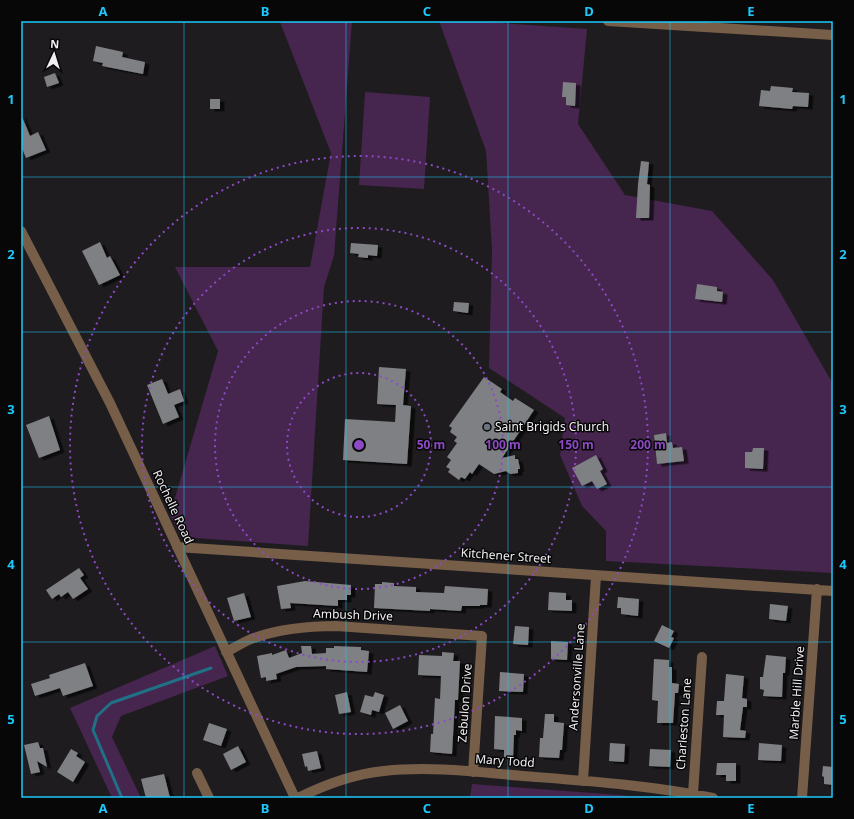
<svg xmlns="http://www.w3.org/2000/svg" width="854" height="819" viewBox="0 0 854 819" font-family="'Noto Sans',sans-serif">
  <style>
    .green { fill: #46254e; fill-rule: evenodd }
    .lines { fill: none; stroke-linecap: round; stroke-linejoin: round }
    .stream { stroke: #207185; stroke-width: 3 }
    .building { fill: #7f8084; filter: url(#shadow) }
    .minor { stroke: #765e48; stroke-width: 10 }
    .grid { fill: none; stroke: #1dc9fc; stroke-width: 1; stroke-opacity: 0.55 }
    .ring { fill: none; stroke: #8d49c6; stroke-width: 2; stroke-dasharray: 2 4 }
    .worship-dot { fill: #6b7280; stroke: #080708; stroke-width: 1.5 }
    .labels { text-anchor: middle; stroke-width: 3; stroke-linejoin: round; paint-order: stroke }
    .poi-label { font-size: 12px; fill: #f0eef0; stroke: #080708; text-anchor: start }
    .street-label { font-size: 12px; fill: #f0eef0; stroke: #080708 }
    .centre { fill: #8d49c6; stroke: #080708; stroke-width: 2 }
    .ring-label { font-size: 12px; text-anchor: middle; font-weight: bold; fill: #8d49c6; stroke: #080708; stroke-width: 3; stroke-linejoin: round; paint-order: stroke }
    .neatline { fill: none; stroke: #1dc9fc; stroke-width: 1.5 }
    .grid-label { font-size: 13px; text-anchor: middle; font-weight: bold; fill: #1dc9fc }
  </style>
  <defs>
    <filter id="shadow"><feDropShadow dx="4.5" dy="2.5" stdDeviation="0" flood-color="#0009"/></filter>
  </defs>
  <rect width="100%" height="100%" fill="#1e1c1f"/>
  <path class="green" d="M 284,21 L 352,21 L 334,256 L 324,287 L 308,546 L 181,537 L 170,515 L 218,351 L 175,267 L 310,267 L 331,153 L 280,22 Z
    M 439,21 L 474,21 L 587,29 L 578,124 L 625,195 L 712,211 L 773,280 L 833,384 L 833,573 L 606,561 L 606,531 L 582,506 L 560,455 L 565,418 L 489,368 L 492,250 L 486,151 ZM 697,285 L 717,287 L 717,291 L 723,292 L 722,302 L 695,299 ZM 666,433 L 667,443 L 672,442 L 673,448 L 682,447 L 684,461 L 657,464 L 654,435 ZM 753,448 L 764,448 L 763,469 L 745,468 L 745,452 L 752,452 Z
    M 365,92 L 430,97 L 424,189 L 359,185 Z
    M 215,646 L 228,676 L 121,716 L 112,737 L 141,798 L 112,798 L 70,708 Z
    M 472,784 L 620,795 L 648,798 L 470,798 Z"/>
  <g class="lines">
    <path class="stream" d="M 122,798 L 93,730 L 97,716 L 111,703 L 211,668"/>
  </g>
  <path class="building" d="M 96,46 L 123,52 L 122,57 L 145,62 L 143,74 L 102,66 L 103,63 L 93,61 Z
    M 55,73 L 59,83 L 47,87 L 44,77 Z
    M 563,82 L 576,83 L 575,106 L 566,105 L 566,97 L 562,97 Z
    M 771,86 L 793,88 L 792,92 L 809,93 L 808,107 L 793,106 L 792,109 L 759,106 L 761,90 L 770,91 Z
    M 210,99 L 220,99 L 220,109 L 210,109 Z
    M 21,114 L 30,136 L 38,132 L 46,150 L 26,158 L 21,146 Z
    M 641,161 L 649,162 L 647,184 L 650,185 L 649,218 L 636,218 L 638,184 Z
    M 100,242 L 107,258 L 110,256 L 120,275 L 99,285 L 82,251 Z
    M 351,243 L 378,245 L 377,256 L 368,255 L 368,258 L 358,257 L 359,254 L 350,253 Z
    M 697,284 L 717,287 L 717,291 L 723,292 L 722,302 L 695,299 Z
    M 454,302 L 469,303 L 468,313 L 453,311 Z
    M 379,367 L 406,369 L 403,405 L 411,406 L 407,464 L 343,460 L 345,419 L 395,422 L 396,405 L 377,404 Z
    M 484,377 L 502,389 L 500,392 L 513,401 L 515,398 L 534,410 L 502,458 L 515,455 L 515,459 L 518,459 L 520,469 L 518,469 L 518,473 L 510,474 L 506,471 L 494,474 L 479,464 L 472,474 L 470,472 L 465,479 L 461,477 L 459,480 L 448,472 L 450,469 L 446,467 L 451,460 L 447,457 L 457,443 L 454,441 L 457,437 L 450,432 L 452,428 L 449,426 Z
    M 162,379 L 168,394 L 180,389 L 184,401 L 174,405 L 179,417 L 163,424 L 147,385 Z
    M 49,416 L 60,450 L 39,458 L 26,425 Z
    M 666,433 L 667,443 L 672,442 L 673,448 L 682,447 L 684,461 L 657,464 L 654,435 Z
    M 753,448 L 764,448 L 763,469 L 745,468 L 745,452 L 752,452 Z
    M 596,455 L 603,469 L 600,471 L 607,484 L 597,489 L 592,481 L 582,486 L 572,468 Z
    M 79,568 L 84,575 L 80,578 L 88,589 L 73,599 L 68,592 L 61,597 L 59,594 L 52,599 L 46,590 Z
    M 305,581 L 351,585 L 351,595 L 347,595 L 347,600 L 338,600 L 338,606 L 290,603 L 291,608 L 281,609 L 277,586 Z
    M 382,582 L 394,583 L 394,586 L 416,587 L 416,592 L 444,593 L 445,586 L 488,589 L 487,605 L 480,605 L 480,606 L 462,606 L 461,611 L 430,609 L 430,611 L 374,608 L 375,584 L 382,584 Z
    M 549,592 L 566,593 L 566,600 L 572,600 L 572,611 L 548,610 Z
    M 244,593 L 251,617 L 234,621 L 227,598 Z
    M 618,597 L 639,599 L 638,616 L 621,614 L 621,608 L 617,608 Z
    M 770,604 L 788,606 L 786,621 L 769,619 Z
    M 662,625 L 674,631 L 671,637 L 674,638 L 669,648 L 654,641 Z
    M 515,626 L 529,627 L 528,645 L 513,644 Z
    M 551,641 L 568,642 L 567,660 L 551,659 Z
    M 301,646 L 311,646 L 312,654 L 326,653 L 326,648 L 334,648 L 334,646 L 361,647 L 361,650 L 369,651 L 367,672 L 326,669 L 326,666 L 296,667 L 276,674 L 277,679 L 266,681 L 266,677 L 261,678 L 257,656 L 272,653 L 272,655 L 286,650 L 289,658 L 302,653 Z
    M 442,652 L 454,653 L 453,661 L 460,661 L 458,700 L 455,700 L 452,754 L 430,752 L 431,734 L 433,734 L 435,698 L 440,699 L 441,676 L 418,675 L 419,655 L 442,656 Z
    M 766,655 L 786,657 L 785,673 L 783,673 L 782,697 L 763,696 L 764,690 L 760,689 L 760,677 L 763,677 Z
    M 654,659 L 669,660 L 669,667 L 672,667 L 672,683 L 679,684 L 678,693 L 675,693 L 673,723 L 657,723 L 658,701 L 652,700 Z
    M 85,663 L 93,686 L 63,696 L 60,688 L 35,696 L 31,684 L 50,678 L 49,675 Z
    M 500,672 L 524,674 L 523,692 L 499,691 Z
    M 726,674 L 744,676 L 742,698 L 747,699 L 747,707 L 743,707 L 740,730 L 746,731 L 745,738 L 723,737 L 724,715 L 716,715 L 717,701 L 724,701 Z
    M 347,692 L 351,712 L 339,714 L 335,695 Z
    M 375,692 L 384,695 L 379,712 L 372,710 L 371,715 L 360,712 L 365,695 L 373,697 Z
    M 400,705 L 408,721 L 393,729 L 385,713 Z
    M 545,714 L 554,714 L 554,722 L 564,723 L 562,750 L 560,750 L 559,758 L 539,757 L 540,738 L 543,738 Z
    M 495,716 L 522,718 L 522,731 L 516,730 L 516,735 L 514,735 L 513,758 L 504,757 L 504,750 L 494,749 Z
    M 209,723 L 227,729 L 221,746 L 203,740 Z
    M 38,742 L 40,748 L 43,748 L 47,767 L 37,761 L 40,772 L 31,774 L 24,745 Z
    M 610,743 L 625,744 L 624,762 L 609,761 Z
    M 759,743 L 782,745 L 781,761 L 758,760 Z
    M 238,746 L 246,762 L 231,770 L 223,754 Z
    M 71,749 L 78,753 L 76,756 L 85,762 L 73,782 L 57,772 Z
    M 650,749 L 671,750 L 670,767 L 649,766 Z
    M 317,751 L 321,768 L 308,771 L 307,766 L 305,767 L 302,754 Z
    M 717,763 L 736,763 L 736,781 L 726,781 L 726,775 L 716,775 Z
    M 823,766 L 833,767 L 833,785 L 824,784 L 824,777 L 822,776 Z
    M 164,774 L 170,798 L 146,798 L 141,779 Z"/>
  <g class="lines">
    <path class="minor" d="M 608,21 L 833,35
      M 21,231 L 110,403 L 295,798
      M 177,547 L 833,591
      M 226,652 C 234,648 242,643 251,639 C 278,629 307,626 336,626 L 482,636 L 473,772
      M 197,773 L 209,798
      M 583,781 L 596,576
      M 693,794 L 702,657
      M 298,798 C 324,785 354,774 384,771 C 430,766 477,772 523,776 C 587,781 650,785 713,798
      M 802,798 L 817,589"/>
  </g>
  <path class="grid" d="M 184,21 L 184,798M 346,21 L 346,798M 508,21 L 508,798M 670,21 L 670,798M 21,177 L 833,177M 21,332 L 833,332M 21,487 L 833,487M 21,642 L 833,642"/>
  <g class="ring">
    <circle cx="359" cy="445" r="72"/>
    <circle cx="359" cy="445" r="144"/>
    <circle cx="359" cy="445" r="217"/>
    <circle cx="359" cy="445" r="289"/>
  </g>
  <circle class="worship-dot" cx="487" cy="427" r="4"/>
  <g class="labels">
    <g class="poi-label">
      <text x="495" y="431">Saint Brigids Church</text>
    </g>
    <g class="street-label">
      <text transform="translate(173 507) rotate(65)" y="4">Rochelle Road</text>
      <text transform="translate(506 556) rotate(4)" y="4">Kitchener Street</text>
      <text transform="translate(353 615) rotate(2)" y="4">Ambush Drive</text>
      <text transform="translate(577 677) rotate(-86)" y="4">Andersonville Lane</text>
      <text transform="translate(797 693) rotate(-86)" y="4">Marble Hill Drive</text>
      <text transform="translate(465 703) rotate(-86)" y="4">Zebulon Drive</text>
      <text transform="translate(684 724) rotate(-86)" y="4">Charleston Lane</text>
      <text transform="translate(505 761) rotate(4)" y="4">Mary Todd</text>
    </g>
  </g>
  <circle cx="359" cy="445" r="6" class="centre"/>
  <g class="ring-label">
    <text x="431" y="449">50 m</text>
    <text x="503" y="449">100 m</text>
    <text x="576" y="449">150 m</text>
    <text x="648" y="449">200 m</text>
  </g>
  <rect width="854" height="819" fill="none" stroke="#080708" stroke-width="44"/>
  <g transform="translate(54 54) rotate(4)" stroke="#080708" stroke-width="3" paint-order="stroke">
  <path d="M0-3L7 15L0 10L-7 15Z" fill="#f0eef0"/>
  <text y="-6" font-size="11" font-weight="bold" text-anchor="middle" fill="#f0eef0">N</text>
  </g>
  <rect x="22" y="22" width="810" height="775" class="neatline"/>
  <g class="grid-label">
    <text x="103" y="16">A</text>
    <text x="265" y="16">B</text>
    <text x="427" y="16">C</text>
    <text x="589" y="16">D</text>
    <text x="751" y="16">E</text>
    <text x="11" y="104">1</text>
    <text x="843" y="104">1</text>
    <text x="11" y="259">2</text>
    <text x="843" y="259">2</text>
    <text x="11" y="414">3</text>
    <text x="843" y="414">3</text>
    <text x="11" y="569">4</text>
    <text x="843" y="569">4</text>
    <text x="11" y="724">5</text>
    <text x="843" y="724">5</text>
    <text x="103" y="813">A</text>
    <text x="265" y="813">B</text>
    <text x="427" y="813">C</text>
    <text x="589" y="813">D</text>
    <text x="751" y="813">E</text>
  </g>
</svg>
